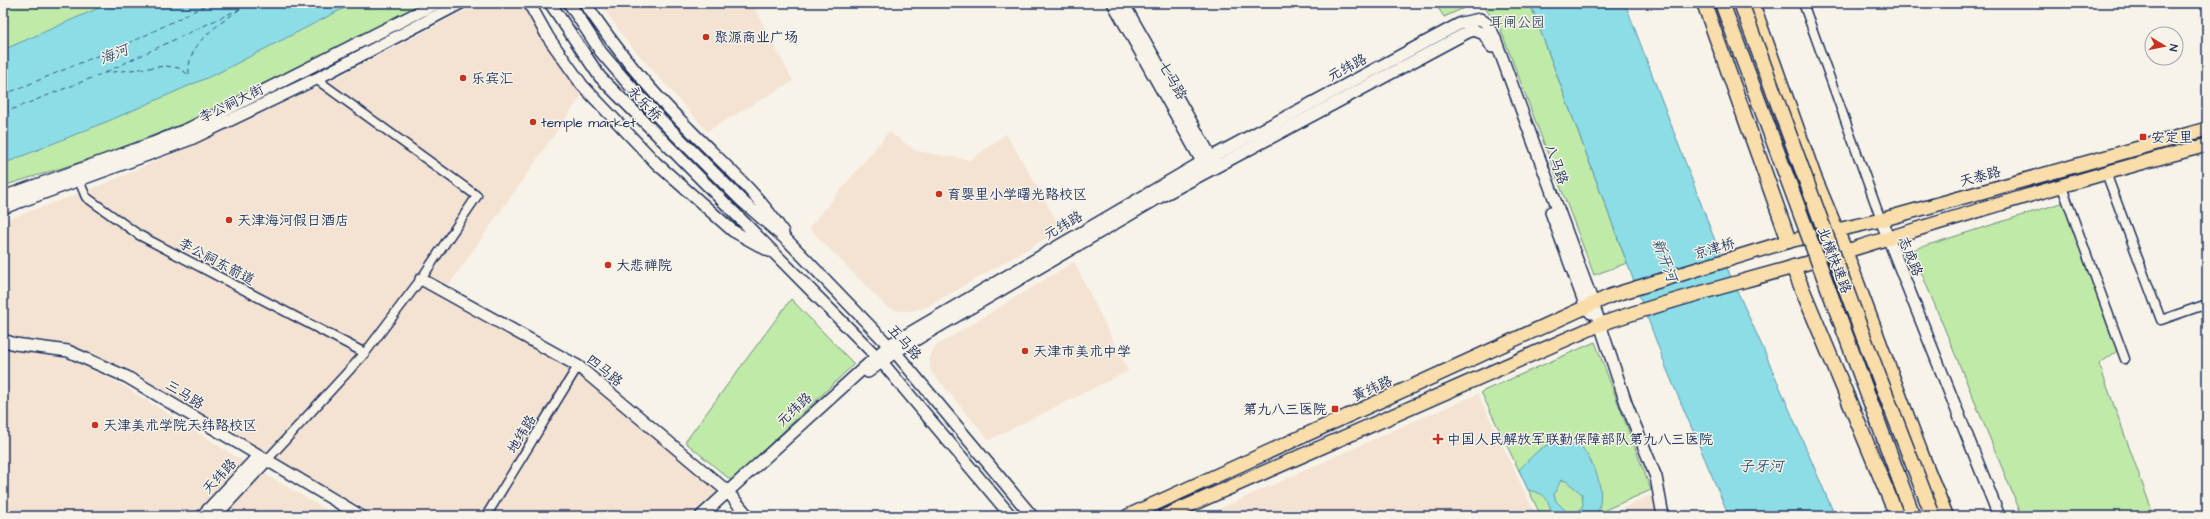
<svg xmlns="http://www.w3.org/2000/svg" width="2210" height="519" viewBox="0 0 2210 519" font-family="'Architects Daughter','LXGW WenKai TC',sans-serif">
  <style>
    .built { fill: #f4e2d2 }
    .green { fill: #c0eaa7; stroke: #6e8c82 }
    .water { fill: #8ddde7; stroke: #5f97b0; fill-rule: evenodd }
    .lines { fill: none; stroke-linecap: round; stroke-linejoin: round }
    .ferry { stroke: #325279; stroke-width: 1; stroke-dasharray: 5 4; stroke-linecap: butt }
    .street-casing { stroke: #1b2f5e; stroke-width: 11 }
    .secondary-casing { stroke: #1b2f5e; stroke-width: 14 }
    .primary-casing { stroke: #1b2f5e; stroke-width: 16 }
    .highway-casing { stroke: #1b2f5e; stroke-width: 17 }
    .street { stroke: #f7f3e8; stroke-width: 8 }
    .secondary { stroke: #f7f3e8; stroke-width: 11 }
    .primary { stroke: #f9deab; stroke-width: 13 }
    .highway { stroke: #f9deab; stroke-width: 14 }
    .highway-bridge-casing { stroke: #1b2f5e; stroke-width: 17; stroke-linecap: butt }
    .highway-bridge { stroke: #f9deab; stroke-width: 14 }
    .poi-dot { fill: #c8321e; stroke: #f7f3e8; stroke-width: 1.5 }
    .labels { text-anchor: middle; stroke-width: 3; stroke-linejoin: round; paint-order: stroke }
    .park-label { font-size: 14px; fill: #3c546d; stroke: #f7f3e8 }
    .poi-label { font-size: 14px; fill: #1b2f5e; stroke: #f7f3e8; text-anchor: start }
    .street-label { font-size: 14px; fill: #1b2f5e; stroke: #f7f3e8 }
    .water-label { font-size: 15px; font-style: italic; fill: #325279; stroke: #f7f3e8 }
  </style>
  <rect width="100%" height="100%" fill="#f7f3e8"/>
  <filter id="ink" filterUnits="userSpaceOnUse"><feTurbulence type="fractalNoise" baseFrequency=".025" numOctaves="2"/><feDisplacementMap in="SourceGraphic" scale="8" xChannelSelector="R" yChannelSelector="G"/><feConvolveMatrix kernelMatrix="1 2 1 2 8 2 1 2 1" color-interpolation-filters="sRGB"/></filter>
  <g filter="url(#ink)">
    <path class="built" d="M 479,3 L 520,3 L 582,95 L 446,289 L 571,366 L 719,490 L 689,516 L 379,516 L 255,450 L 195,413 L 135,372 L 69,344 L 11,336 L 3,329 L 3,221 L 95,188 L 222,132 L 336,78 Z
      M 600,3 L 752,3 L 793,81 L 707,131 L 626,40 Z
      M 889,132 L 916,151 L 971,160 L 1006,134 L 1062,229 L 925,308 L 910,311 L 899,311 L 886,306 L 809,228 Z
      M 1074,262 L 1128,371 L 989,440 L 930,370 L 930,355 L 936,346 Z
      M 3,348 L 72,360 L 122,385 L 251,466 L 337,516 L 3,516 Z
      M 1478,394 L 1536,516 L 1204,516 L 1412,422 Z
      M 1652,495 L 1655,516 L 1605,516 Z"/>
    <path class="green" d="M 3,3 L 424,3 L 206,115 L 103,155 L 3,186 Z
      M 1435,3 L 1475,3 L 1444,17 Z
      M 1481,3 L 1530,3 L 1627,263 L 1594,275 L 1500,28 Z
      M 2064,202 L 2117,351 L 2099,364 L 2154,516 L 2022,516 L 1912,250 Z
      M 791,299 L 854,364 L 732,481 L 685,442 Z
      M 1595,342 L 1651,490 L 1591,516 L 1541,516 L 1481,392 Z"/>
    <path class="water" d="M 110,3 L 354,3 L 218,73 L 113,119 L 3,164 L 3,50 Z
      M 1530,3 L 1625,3 L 1717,246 L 1763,348 L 1835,516 L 1729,516 L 1667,370 Z
      M 1569,440 L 1578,442 C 1594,463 1606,486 1598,513 L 1591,516 L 1554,516 C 1545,497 1549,495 1528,490 L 1519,470 C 1536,452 1543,442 1569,440 ZM 1561,480 L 1566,481 L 1582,494 L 1583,505 L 1580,510 L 1569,514 L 1556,501 L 1554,494 Z"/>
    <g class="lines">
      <path class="ferry" d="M 246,5 L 249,3
        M 106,72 L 252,3
        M 189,74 C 186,43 219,25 240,9
        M 3,95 L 138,39 L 210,3
        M 3,113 L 104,73 L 166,66 L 179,68 L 189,75"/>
      <g class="street-casing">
        <path id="street" d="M 1803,3 L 1881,220
          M 2106,173 L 2161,320 L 2207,304
          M 77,176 L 86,197 L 139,235 L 365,353
          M 2062,187 L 2125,359
          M 266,461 L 365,353 L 421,279 L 477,196 L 316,79
          M 486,516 L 578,366"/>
      </g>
      <g class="secondary-casing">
        <path id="secondary" d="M 529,3 L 548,37 L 582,85 L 656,163 L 733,231 L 769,251
          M 550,3 L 600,77 L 881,361 L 1011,516
          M 569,3 L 601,52 L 624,79 L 660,119 L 742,201 L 789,242 L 895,352 L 1032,516
          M 585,3 C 615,48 649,90 688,128 C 721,162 757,192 783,232
          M 1113,3 L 1205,167
          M 1123,3 L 1214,162
          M 3,197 L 153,143 L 190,128 L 437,3
          M 3,208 L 191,139 L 316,79 L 461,3
          M 1551,212 L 1586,307 L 1591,313
          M 1881,220 L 1999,516
          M 421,279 L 578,366 L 727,491 L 748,516
          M 3,340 L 15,344 L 68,351 L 127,377 L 361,516
          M 868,372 L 895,352 L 1160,197 L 1468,32 L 1474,30 L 1484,34 L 1492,47
          M 202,516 L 258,456
          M 215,516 L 266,461
          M 701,516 L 889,345 L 1202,162 L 1461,23 L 1480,19 L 1486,23 L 1494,36 L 1593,303 L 1626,403 L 1656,477 L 1663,516"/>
      </g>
      <g class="primary-casing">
        <path id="primary" d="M 1128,516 L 1610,296 L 1789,241 L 1881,220 L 2207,129
          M 1165,516 L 1601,324 C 1671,299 1743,282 1814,261 C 1944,221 2075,180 2207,145"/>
      </g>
      <g class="highway-casing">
        <path id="highway" d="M 1704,3 L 1789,241
          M 1752,3 L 1814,177 L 1845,251 L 1921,454 L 1946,516
          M 1793,267 L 1897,516"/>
      </g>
      <use href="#street" class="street"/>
      <use href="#secondary" class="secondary"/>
      <use href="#primary" class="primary"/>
      <use href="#highway" class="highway"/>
      <g class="highway-bridge-casing">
        <path id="highway-bridge" d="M 1722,3 L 1913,516
          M 1741,3 L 1864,338 L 1933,516"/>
      </g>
      <use href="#highway-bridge" class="highway-bridge"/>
    </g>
  </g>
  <g class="poi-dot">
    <circle cx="706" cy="37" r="4"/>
    <circle cx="463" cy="78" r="4"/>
    <circle cx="533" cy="122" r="4"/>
    <rect x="2139" y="133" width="8" height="8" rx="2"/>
    <circle cx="939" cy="194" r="4"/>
    <circle cx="229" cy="220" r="4"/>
    <circle cx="608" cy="265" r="4"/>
    <circle cx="1025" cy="351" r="4"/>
    <rect x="1331" y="405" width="8" height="8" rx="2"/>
    <circle cx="95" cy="425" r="4"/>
    <path d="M1436 433h4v4h4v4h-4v4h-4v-4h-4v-4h4z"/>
  </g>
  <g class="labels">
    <g class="park-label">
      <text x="1517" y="27">耳闸公园</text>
    </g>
    <g class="poi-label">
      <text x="714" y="42">聚源商业广场</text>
      <text x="471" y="83">乐宾汇</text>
      <text x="541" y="127">temple market</text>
      <text x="2151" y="142">安定里</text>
      <text x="947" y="199">育婴里小学曙光路校区</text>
      <text x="237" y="225">天津海河假日酒店</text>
      <text x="616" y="270">大悲禅院</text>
      <text x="1033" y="356">天津市美术中学</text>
      <text x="1327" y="414" text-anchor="end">第九八三医院</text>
      <text x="103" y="430">天津美术学院天纬路校区</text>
      <text x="1447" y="444">中国人民解放军联勤保障部队第九八三医院</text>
    </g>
    <g class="street-label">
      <text transform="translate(1347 67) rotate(-28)" y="5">元纬路</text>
      <text transform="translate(1173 80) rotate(60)" y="5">七马路</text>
      <text transform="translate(231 103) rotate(-26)" y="5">李公祠大街</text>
      <text transform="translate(645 103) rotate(46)" y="5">永乐桥</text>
      <text transform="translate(1557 164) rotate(70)" y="5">八马路</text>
      <text transform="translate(1980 176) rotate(-15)" y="5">天泰路</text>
      <text transform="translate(1063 225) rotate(-30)" y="5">元纬路</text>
      <text transform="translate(1714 248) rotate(-17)" y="5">京津桥</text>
      <text transform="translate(1911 256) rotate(68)" y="5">志成路</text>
      <text transform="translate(1835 260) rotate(69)" y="5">北横快速路</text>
      <text transform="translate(217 261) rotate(28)" y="5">李公祠东箭道</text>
      <text transform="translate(905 342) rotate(48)" y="5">五马路</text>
      <text transform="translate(605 370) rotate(39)" y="5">四马路</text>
      <text transform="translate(1372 388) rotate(-24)" y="5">黄纬路</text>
      <text transform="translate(185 394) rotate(31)" y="5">三马路</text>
      <text transform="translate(794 409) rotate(-43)" y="5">元纬路</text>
      <text transform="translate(521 434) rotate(-59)" y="5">地纬路</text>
      <text transform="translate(219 476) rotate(-47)" y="5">天纬路</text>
    </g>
    <g class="water-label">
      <text transform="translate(114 54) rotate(-22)" y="5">海河</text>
      <text transform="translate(1665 260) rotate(69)" y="5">新开河</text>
      <text x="1761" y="471">子牙河</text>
    </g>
  </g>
  <rect width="2210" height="519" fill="none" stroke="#f7f3e8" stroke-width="16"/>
  <rect x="8" y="8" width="2194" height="503" fill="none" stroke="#1b2f5e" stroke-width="1.5" filter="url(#ink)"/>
  <g transform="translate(2164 46) rotate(100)"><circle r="19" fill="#f7f3e8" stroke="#9fa5b1"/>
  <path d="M0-3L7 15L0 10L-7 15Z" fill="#c8321e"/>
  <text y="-6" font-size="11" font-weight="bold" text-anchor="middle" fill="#1b2f5e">N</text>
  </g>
</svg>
